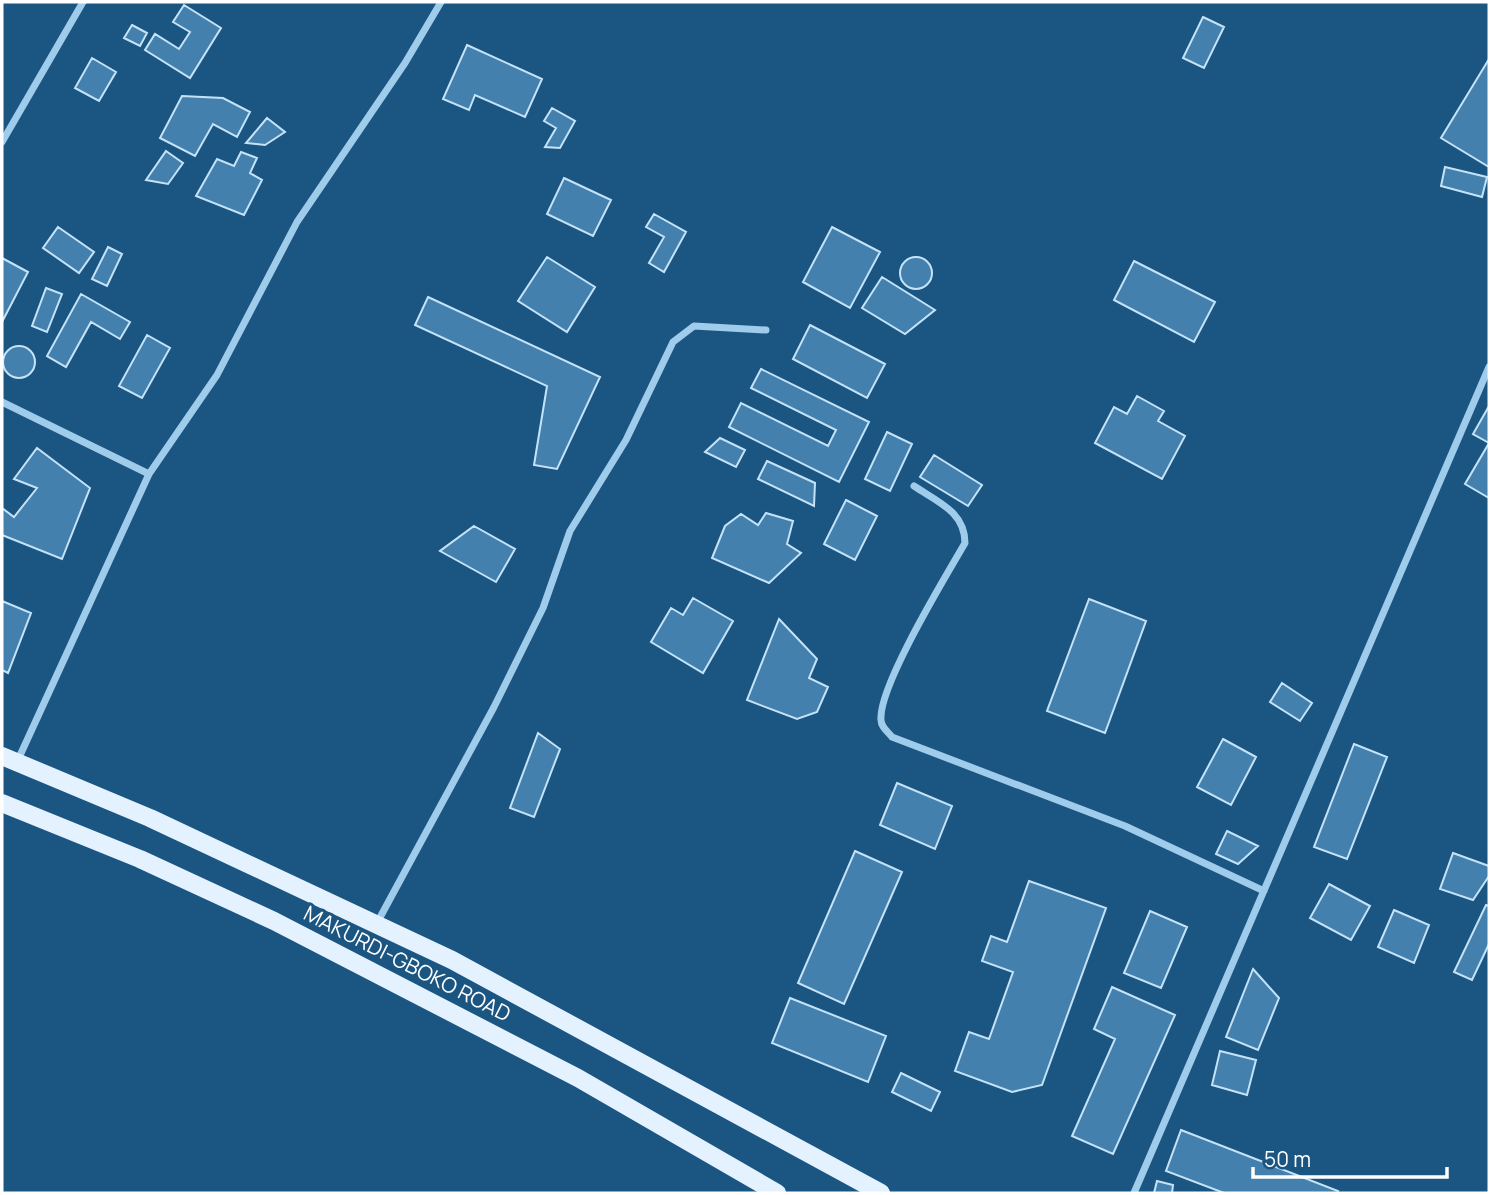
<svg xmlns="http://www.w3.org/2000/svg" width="1491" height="1195" viewBox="0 0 1491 1195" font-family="Manrope,sans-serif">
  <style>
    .building { fill: #4380ad; stroke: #c5e3f8; stroke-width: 2 }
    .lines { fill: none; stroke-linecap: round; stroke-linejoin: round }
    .minor { stroke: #a0cceb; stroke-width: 7 }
    .primary { stroke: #e4f2ff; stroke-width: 18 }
    .labels { text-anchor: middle; stroke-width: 6; stroke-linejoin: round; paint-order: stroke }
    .street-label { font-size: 21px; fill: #fff; stroke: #1b5683 }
  </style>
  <rect width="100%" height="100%" fill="#1b5683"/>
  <path class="building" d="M 184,5 L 221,28 L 190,78 L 145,50 L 155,34 L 179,49 L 190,32 L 173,22 Z
    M 1203,17 L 1224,27 L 1204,68 L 1183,58 Z
    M 132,25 L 147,33 L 140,46 L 124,38 Z
    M 467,45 L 542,79 L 525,117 L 475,95 L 469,110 L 443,99 Z
    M 92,58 L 116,72 L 99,101 L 75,88 Z
    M 1489,59 L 1489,167 L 1441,138 Z
    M 182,96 L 223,98 L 250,112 L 237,137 L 213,124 L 195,156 L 160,138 Z
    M 552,108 L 575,121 L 560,148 L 545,147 L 556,128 L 544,121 Z
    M 267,118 L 285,132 L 265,145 L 246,143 Z
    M 166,151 L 183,163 L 168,184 L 146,180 Z
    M 241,152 L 257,158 L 250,173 L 262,180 L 244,215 L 196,196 L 217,159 L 234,166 Z
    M 1445,167 L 1487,177 L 1482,197 L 1441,186 Z
    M 564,178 L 611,200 L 593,236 L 547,214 Z
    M 654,214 L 686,232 L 664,272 L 649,263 L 664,237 L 646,227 Z
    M 58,227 L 94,252 L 79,273 L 43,248 Z
    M 832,227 L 880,252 L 850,308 L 803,282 Z
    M 108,247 L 122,254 L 107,286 L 92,279 Z
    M900 273a16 16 0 1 1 32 0a16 16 0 1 1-32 0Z
    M 547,257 L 595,287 L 567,332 L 518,301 Z
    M 2,258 L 28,272 L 2,322 Z
    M 1134,261 L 1215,302 L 1194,342 L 1114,300 Z
    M 882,277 L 935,310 L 905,334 L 862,308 Z
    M 46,288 L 62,294 L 47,332 L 32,326 Z
    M 81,294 L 130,322 L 120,339 L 91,322 L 66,367 L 47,356 Z
    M 428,297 L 600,377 L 557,469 L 534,465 L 547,386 L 415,325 Z
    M 810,325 L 885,364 L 867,398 L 793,359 Z
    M 147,335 L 170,348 L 142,398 L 119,386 Z
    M3 362a16 16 0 1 1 32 0a16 16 0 1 1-32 0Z
    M 761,369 L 869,422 L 839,482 L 729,427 L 741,403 L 828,446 L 836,430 L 751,388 Z
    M 1137,396 L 1164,411 L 1158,421 L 1185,436 L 1162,479 L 1095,443 L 1114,407 L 1127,414 Z
    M 1489,406 L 1489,498 L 1465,484 L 1489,443 L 1473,434 Z
    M 887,432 L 912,444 L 890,491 L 865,479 Z
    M 720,438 L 745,450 L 736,467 L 705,452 Z
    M 37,448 L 90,488 L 62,559 L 2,535 L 2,508 L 14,517 L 37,488 L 14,479 Z
    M 934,455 L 982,485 L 968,506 L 920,477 Z
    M 767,461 L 815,483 L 814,506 L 758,479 Z
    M 846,500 L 877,516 L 855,560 L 824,544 Z
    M 766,513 L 793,521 L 787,544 L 801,553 L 769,583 L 712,558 L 725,526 L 741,514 L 758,525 Z
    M 474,526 L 515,549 L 496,582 L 440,551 Z
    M 693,598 L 733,621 L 703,673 L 651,642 L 671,608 L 683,615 Z
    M 1089,599 L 1146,621 L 1105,733 L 1047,711 Z
    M 2,601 L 31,613 L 8,673 L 2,670 Z
    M 779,619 L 817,659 L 809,678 L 828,687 L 817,712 L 797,719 L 747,700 Z
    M 1282,683 L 1312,703 L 1300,721 L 1270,702 Z
    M 538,733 L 560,749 L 534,817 L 510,808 Z
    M 1223,739 L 1256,757 L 1231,805 L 1197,787 Z
    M 1354,744 L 1387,757 L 1347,859 L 1314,847 Z
    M 897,783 L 952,806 L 935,849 L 880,825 Z
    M 1227,831 L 1258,846 L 1238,864 L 1216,854 Z
    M 855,851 L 902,872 L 844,1004 L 798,983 Z
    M 1453,853 L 1489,866 L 1489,876 L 1473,900 L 1440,889 Z
    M 1029,881 L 1106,908 L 1042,1085 L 1012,1092 L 955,1071 L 969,1032 L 989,1039 L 1013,972 L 982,961 L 991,936 L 1007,942 Z
    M 1329,884 L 1370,906 L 1351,940 L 1310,918 Z
    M 1486,905 L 1489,906 L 1489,944 L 1472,980 L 1454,972 Z
    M 1394,910 L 1429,925 L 1414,963 L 1378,947 Z
    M 1150,911 L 1187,927 L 1161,988 L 1124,973 Z
    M 1253,969 L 1279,998 L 1258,1050 L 1226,1037 Z
    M 1112,987 L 1175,1015 L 1113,1154 L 1072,1136 L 1115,1039 L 1094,1029 Z
    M 790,998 L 886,1036 L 868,1082 L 772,1043 Z
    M 1220,1051 L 1256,1060 L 1247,1095 L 1212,1085 Z
    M 901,1073 L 940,1092 L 931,1111 L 892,1092 Z
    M 1181,1130 L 1338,1191 L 1337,1193 L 1224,1193 L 1166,1171 Z
    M 1157,1181 L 1173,1185 L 1172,1193 L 1154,1193 Z"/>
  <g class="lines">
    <path class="minor" d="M 2,142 L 83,2
      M 2,402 L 149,474
      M 914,486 C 938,502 965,512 965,543 C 946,576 878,687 881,720 C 881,727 888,732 892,737 L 1125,826 L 1264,891
      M 17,762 L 149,474 L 217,375 L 297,222 L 405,63 L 441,2
      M 377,923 L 494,707 L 543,608 L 570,531 L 626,440 L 673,342 L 694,326 L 766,330
      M 1134,1193 L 1489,367"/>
    <path class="primary" d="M 2,756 L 150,818 L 452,960 L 881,1193
      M 2,803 L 140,859 L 274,921 L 578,1078 L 777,1193"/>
  </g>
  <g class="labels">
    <g class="street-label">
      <text transform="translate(407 964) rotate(27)" y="7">MAKURDI-GBOKO ROAD</text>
    </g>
  </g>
  <rect width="1491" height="1195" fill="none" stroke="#ffffff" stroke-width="7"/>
  <path d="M1253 1167v10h194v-10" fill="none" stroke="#ffffff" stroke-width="3.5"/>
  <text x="1264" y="1167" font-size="21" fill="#ffffff" stroke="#1b5683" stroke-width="5" paint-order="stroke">50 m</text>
</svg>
